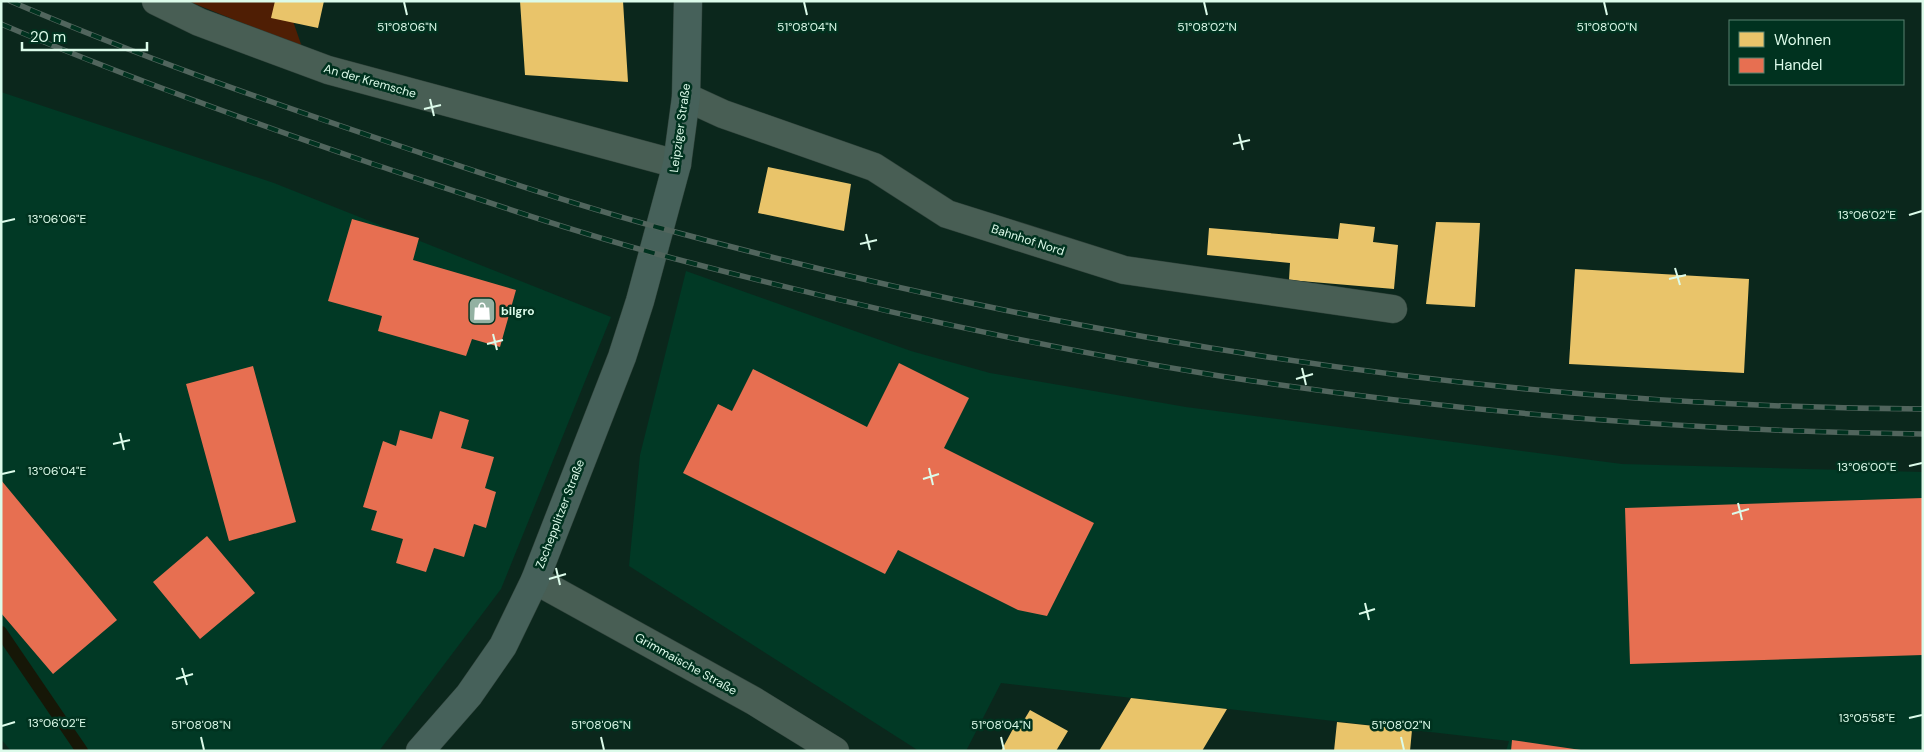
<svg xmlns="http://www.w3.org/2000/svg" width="1924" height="752" viewBox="0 0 1924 752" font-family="'DM Sans',sans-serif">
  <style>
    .built { fill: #013925 }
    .green { fill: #4f1e04 }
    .homes { fill: #e9c46a }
    .shops { fill: #e76f51 }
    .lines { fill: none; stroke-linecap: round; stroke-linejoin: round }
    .stream { stroke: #161707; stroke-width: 12 }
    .minor-casing { stroke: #2f423a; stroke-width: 29 }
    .tertiary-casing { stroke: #2f423a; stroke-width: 29 }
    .secondary-casing { stroke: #2f423a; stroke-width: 29 }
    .primary-casing { stroke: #2f423a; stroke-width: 29 }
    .minor { stroke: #485e54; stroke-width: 28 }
    .tertiary { stroke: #485e54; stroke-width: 28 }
    .secondary { stroke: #485e54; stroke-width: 28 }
    .primary { stroke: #46615a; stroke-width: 28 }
    .rail-casing { stroke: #51655d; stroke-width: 5.5 }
    .rail { stroke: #00321f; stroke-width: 4; stroke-dasharray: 11; stroke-linecap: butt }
    .ticks { fill: none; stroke: #dcfbea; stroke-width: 2 }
    .labels { text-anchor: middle; stroke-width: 5; stroke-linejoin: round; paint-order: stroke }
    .street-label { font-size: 12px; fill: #dcfbea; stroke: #00321f }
    .poi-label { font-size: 12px; font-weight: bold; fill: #dcfbea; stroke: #00321f; text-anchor: start }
    .ticks-label { font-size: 12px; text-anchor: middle; fill: #dcfbea; stroke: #00321f; stroke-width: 5; stroke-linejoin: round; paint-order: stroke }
  </style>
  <rect width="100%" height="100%" fill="#0b271c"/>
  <path class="built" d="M 1,92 L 274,183 L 611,317 L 501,589 L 379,751 L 11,751 L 1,739 Z
    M 686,271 L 911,351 L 990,373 L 1186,407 L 1622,464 L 1923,472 L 1923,751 L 1506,751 L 1509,741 L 1001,683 L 966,751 L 919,751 L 629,566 L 640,455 Z"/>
  <path class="green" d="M 190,1 L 286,1 L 302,47 L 195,4 Z"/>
  <path class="homes" d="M 275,1 L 324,1 L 318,28 L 271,18 Z
    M 520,1 L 623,1 L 628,82 L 525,75 Z
    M 768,167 L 851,184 L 844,231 L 758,213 Z
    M 1436,222 L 1480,223 L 1475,307 L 1426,304 Z
    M 1340,223 L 1375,227 L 1373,242 L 1398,245 L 1394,289 L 1289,280 L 1290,263 L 1207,255 L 1209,228 L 1338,239 Z
    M 1575,269 L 1749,279 L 1744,373 L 1569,364 Z
    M 1131,698 L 1227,709 L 1202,751 L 1099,751 Z
    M 1030,710 L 1068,731 L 1056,751 L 1001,751 L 1014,727 L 1018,730 Z
    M 1337,722 L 1412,730 L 1410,751 L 1334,751 Z"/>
  <path class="shops" d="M 352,219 L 419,238 L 413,260 L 516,290 L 500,347 L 472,339 L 466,356 L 378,331 L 382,316 L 328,301 Z
    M 899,363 L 969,398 L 944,448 L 1094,523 L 1047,616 L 1018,610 L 898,550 L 885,574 L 683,473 L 718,404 L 732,411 L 753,369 L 867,427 Z
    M 253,366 L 296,522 L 229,541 L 186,384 Z
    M 440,411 L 469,420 L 461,448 L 494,457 L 485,488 L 496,492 L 486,528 L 474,524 L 464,557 L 434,548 L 426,572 L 396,563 L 403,539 L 371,530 L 377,511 L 363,507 L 383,441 L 396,446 L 400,430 L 432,439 Z
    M 1,480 L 117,620 L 53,674 L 1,613 Z
    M 1923,498 L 1923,655 L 1630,664 L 1625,508 Z
    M 207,536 L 255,593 L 200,639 L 153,582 Z
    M 1512,740 L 1581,750 L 1581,751 L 1511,751 Z"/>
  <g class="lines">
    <path class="stream" d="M 1,632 L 82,751"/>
    <g class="minor-casing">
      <path id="minor" d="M 686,97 L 723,114 L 874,167 L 947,214 L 1124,270 L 1393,309"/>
    </g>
    <g class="tertiary-casing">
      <path id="tertiary" d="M 156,1 L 199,22 L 328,70 L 677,164"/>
    </g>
    <g class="secondary-casing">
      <path id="secondary" d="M 535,580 L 754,701 L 835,751"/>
    </g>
    <g class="primary-casing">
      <path id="primary" d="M 420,751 L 469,695 L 503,646 L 535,580 L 622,357 L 640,301 L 677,164 L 686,97 L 688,1"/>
    </g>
    <use href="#minor" class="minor"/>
    <use href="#tertiary" class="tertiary"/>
    <use href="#secondary" class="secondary"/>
    <use href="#primary" class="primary"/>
    <g class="rail-casing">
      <path id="rail" d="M 10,1 C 138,56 269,102 400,146 C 487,175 575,205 664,229 C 1074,340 1497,407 1923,409
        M 1,24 C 123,76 248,121 373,164 C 467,195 561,228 657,254 C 842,303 1031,346 1220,376 C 1452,412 1688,431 1923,434"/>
    </g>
    <use href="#rail" class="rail"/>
  </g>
  <path class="ticks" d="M 404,2 L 407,15M 804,2 L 807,15M 1204,2 L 1207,15M 1604,2 L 1607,15M 430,99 L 434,116M 424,109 L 441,105M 1239,134 L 1243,150M 1233,144 L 1250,140M 1909,215 L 1922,211M 2,222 L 15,219M 866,234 L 870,250M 860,244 L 877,240M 1675,268 L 1680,285M 1669,279 L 1686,275M 493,334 L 497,350M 487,344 L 503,340M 1302,368 L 1306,385M 1296,379 L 1313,374M 120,433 L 124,450M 113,444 L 130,440M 1909,466 L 1922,463M 929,468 L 933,485M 2,474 L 15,471M 923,479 L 939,474M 1738,503 L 1742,520M 1732,514 L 1749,509M 556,568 L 560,585M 549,579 L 566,574M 1365,603 L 1369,620M 1359,614 L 1375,609M 182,668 L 187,685M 176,679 L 193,674M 1909,718 L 1922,715M 2,726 L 15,722M 201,737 L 204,750M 601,737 L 604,750M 1001,737 L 1004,750M 1401,737 L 1404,750"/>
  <defs>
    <g id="shop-square" transform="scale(1.4375)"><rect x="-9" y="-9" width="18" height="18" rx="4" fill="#93b1a2" stroke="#00321f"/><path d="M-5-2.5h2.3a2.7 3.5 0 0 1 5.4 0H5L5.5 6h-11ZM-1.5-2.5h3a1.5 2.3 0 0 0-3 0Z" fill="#fff"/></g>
  </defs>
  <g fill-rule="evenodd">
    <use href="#shop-square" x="482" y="311"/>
  </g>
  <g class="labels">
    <g class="street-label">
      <text transform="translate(370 81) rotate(16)" y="4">An der Kremsche</text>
      <text transform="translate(680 128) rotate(-82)" y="4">Leipziger Straße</text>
      <text transform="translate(1028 240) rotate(18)" y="4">Bahnhof Nord</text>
      <text transform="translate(560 514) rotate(-69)" y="4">Zschepplitzer Straße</text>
      <text transform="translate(686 664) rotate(29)" y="4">Grimmaische Straße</text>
    </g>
    <g class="poi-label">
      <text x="501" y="315">bilgro</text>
    </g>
  </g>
  <g class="ticks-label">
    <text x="1207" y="31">51°08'02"N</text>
    <text x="407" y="31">51°08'06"N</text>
    <text x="807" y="31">51°08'04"N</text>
    <text x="1607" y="31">51°08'00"N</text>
    <text x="1867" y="219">13°06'02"E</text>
    <text x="57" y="223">13°06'06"E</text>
    <text x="1867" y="471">13°06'00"E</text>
    <text x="57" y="475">13°06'04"E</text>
    <text x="1867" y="722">13°05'58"E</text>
    <text x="57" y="727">13°06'02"E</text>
    <text x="201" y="729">51°08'08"N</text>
    <text x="601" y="729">51°08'06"N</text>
    <text x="1001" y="729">51°08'04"N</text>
    <text x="1401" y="729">51°08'02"N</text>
  </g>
  <rect width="1924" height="752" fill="none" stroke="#dcfbea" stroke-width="5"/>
  <rect x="1729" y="20" width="175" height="65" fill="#00321f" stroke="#588270"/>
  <rect x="1739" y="32" width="25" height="15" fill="#e9c46a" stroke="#588270"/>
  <text x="1774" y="45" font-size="15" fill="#dcfbea">Wohnen</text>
  <rect x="1739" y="58" width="25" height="15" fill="#e76f51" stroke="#588270"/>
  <text x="1774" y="70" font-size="15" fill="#dcfbea">Handel</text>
  <path d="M22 42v8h125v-8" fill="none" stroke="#dcfbea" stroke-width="2.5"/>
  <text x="30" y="42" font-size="15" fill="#dcfbea" stroke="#00321f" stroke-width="4" paint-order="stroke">20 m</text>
</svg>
